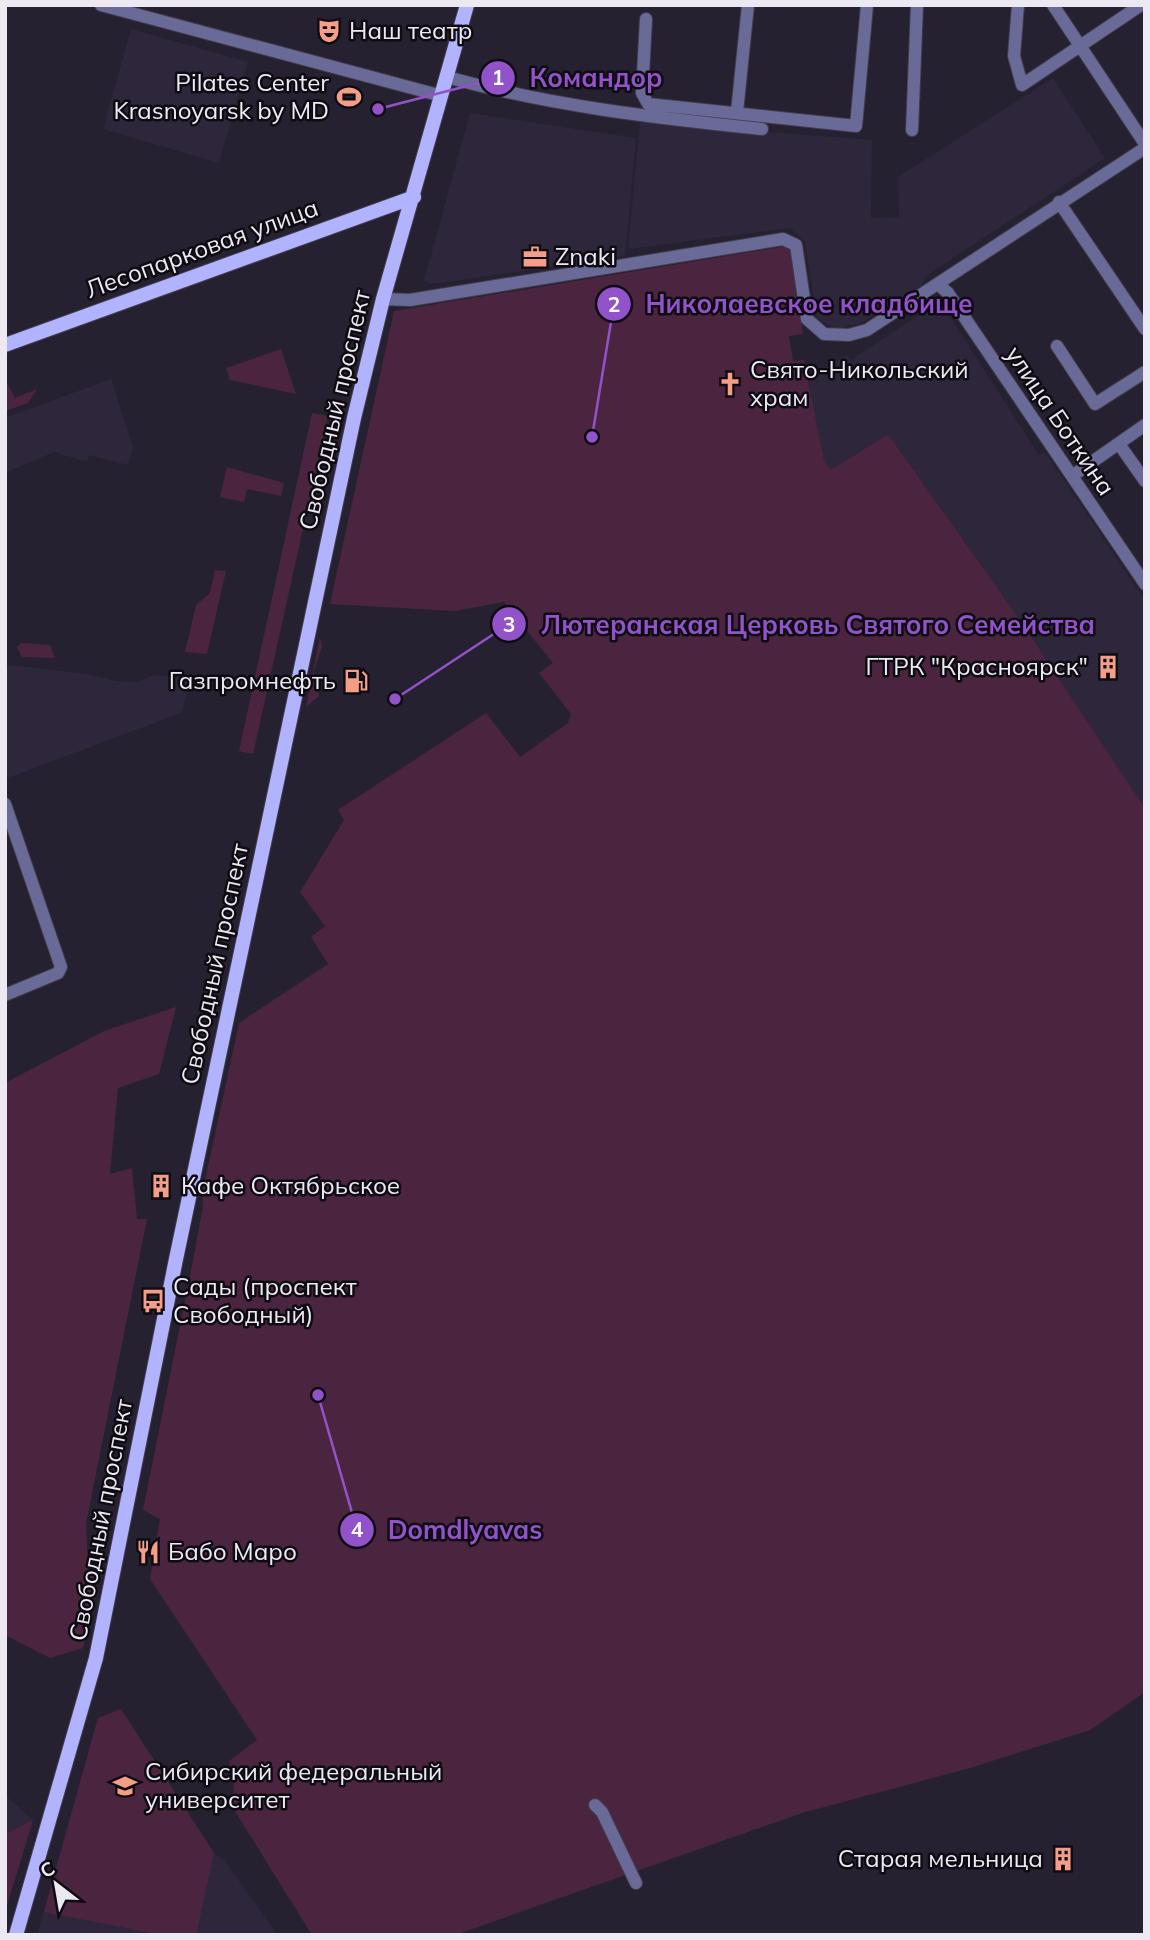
<svg xmlns="http://www.w3.org/2000/svg" width="1150" height="1940" viewBox="0 0 1150 1940" font-family="Mulish,sans-serif">
  <style>
    .built { fill: #2e263b }
    .green { fill: #4b2540 }
    .lines { fill: none; stroke-linecap: round; stroke-linejoin: round }
    .minor-casing { stroke: #423d4b; stroke-width: 14 }
    .major-casing { stroke: #423d4b; stroke-width: 16 }
    .minor { stroke: #696a97; stroke-width: 12 }
    .major { stroke: #b1b3fe; stroke-width: 14 }
    .labels { text-anchor: middle; stroke-width: 5; stroke-linejoin: round; paint-order: stroke }
    .poi-label { font-size: 24px; fill: #ece9f3; stroke: #0e0c12; text-anchor: start }
    .street-label { font-size: 24px; fill: #ece9f3; stroke: #0e0c12 }
    .leader { fill: none; stroke: #9252c9; stroke-width: 2.5 }
    .callout-dot { fill: #9252c9; stroke: #0e0c12; stroke-width: 2.5 }
    .mark-label { font-size: 21px; text-anchor: middle; font-weight: bold; fill: #fff }
    .callout-label { font-size: 26px; text-anchor: middle; font-weight: bold; fill: #9252c9; stroke: #0e0c12; stroke-width: 5; stroke-linejoin: round; paint-order: stroke }
  </style>
  <rect width="100%" height="100%" fill="#262130"/>
  <path class="built" d="M 131,29 L 248,62 L 219,163 L 103,129 Z
    M 1053,78 L 1105,158 L 926,276 L 921,286 L 859,324 L 838,328 L 828,325 L 817,318 L 805,242 L 790,228 L 628,249 L 640,122 L 872,140 L 871,218 L 899,217 L 898,177 Z
    M 470,113 L 636,138 L 625,256 L 432,284 L 424,281 Z
    M 940,301 L 1039,455 L 1045,452 L 1145,600 L 1145,808 L 1018,617 L 888,434 L 831,470 L 824,461 L 813,413 L 809,378 L 847,355 L 851,360 Z
    M 111,379 L 133,447 L 128,465 L 89,455 L 87,462 L 54,452 L 5,473 L 5,418 Z
    M 9,665 L 87,674 L 116,681 L 137,682 L 155,675 L 191,679 L 181,713 L 5,779 L 5,667 Z
    M 121,1709 L 214,1853 L 224,1860 L 278,1935 L 37,1935 L 98,1718 Z
    M 5,1795 L 33,1820 L 5,1912 Z"/>
  <path class="green" d="M 787,246 L 794,256 L 803,334 L 789,336 L 793,361 L 804,360 L 824,461 L 831,470 L 888,434 L 1018,617 L 1145,808 L 1145,1692 L 1090,1730 L 970,1768 L 802,1813 L 455,1935 L 312,1935 L 233,1808 L 234,1783 L 229,1761 L 257,1740 L 150,1579 L 160,1519 L 143,1510 L 191,1271 L 203,1206 L 202,1194 L 239,1023 L 328,964 L 311,937 L 325,926 L 300,892 L 344,820 L 338,810 L 486,713 L 520,757 L 568,723 L 571,714 L 539,673 L 553,663 L 504,602 L 455,611 L 330,604 L 394,311 Z
    M 281,349 L 296,394 L 230,380 L 226,368 Z
    M 5,379 L 15,398 L 37,389 L 28,403 L 5,411 Z
    M 312,413 L 328,416 L 253,754 L 239,751 Z
    M 227,467 L 284,483 L 281,496 L 247,489 L 244,502 L 220,497 Z
    M 215,570 L 226,571 L 207,654 L 185,652 L 196,605 L 210,593 Z
    M 320,637 L 322,646 L 314,671 L 319,696 L 306,707 Z
    M 21,643 L 50,645 L 55,658 L 22,657 L 17,647 Z
    M 176,1007 L 159,1074 L 118,1088 L 110,1174 L 132,1168 L 137,1219 L 147,1219 L 86,1523 L 88,1570 L 98,1580 L 83,1648 L 50,1658 L 5,1635 L 5,1083 L 104,1031 Z
    M 121,1709 L 214,1853 L 196,1935 L 162,1935 L 44,1912 L 98,1718 Z
    M 33,1820 L 5,1912 L 5,1834 Z"/>
  <g class="lines">
    <g class="minor-casing">
      <path id="minor" d="M 101,5 L 442,96
        M 1018,5 L 1014,56 L 1022,85 L 1141,5
        M 1053,5 L 1145,144
        M 646,19 L 642,93 L 648,104 L 856,126 L 867,5
        M 447,77 C 550,106 656,118 762,129
        M 737,112 L 748,5
        M 912,130 L 917,5
        M 1059,202 L 1145,329
        M 938,284 L 948,293 L 1145,584
        M 383,299 L 410,300 L 783,239 L 796,245 L 807,319 L 824,334 L 849,335 L 867,330 L 1145,148
        M 1057,346 L 1095,404 L 1145,372
        M 1119,444 L 1145,481
        M 1072,476 L 1145,425
        M 5,804 L 61,967 L 58,973 L 5,995
        M 595,1805 L 602,1812 L 636,1883"/>
    </g>
    <g class="major-casing">
      <path id="major" d="M 5,345 L 414,197
        M 16,1935 L 96,1658 L 176,1259 L 354,418 L 383,299 L 467,5"/>
    </g>
    <use href="#minor" class="minor"/>
    <use href="#major" class="major"/>
  </g>
  <defs>
    <g id="theatre-bare" transform="scale(1.89)"><path d="M-5-5.5Q0-4 5-5.5V0Q5 5 0 6Q-5 5-5 0ZM-3.3-2.5H-1v1.5H-3.3ZM1-2.5H3.3v1.5H1ZM-2.8 1Q0 5.5 2.8 1Z" fill="#f49e87" stroke="#0e0c12" stroke-width="2.5" paint-order="stroke"/></g>
    <g id="stadium-bare" transform="scale(1.89)"><path d="M0-5a6.5 5 0 1 0 0 10a6.5 5 0 1 0 0-10ZM-3.5-1.8h7v3.6h-7Z" fill="#f49e87" stroke="#0e0c12" stroke-width="2.5" paint-order="stroke"/></g>
    <g id="office-bare" transform="scale(1.89)"><path d="M-6-3h4V-5.5h4V-3h4V5H-6ZM-1-4.5V-3h2v-1.5ZM-6 0V1H6V0Z" fill="#f49e87" stroke="#0e0c12" stroke-width="2.5" paint-order="stroke"/></g>
    <g id="church-bare" transform="scale(1.89)"><path d="M-1.2-6h2.4v3.5h3.3v2.4h-3.3V6h-2.4V-.1h-3.3v-2.4h3.3Z" fill="#f49e87" stroke="#0e0c12" stroke-width="2.5" paint-order="stroke"/></g>
    <g id="building-bare" transform="scale(1.89)"><path d="M-4-6H4V6H1V3H-1V6H-4ZM-2.5-4.3h1.7v1.8h-1.7ZM.8-4.3h1.7v1.8H.8ZM-2.5-1h1.7V.8h-1.7ZM.8-1h1.7V.8H.8Z" fill="#f49e87" stroke="#0e0c12" stroke-width="2.5" paint-order="stroke"/></g>
    <g id="fuel-bare" transform="scale(1.89)"><path d="M-5.5-6h7V0h2V4h1.3V-2.5L3-4.5l.8-.8L6-3V5H2.5V1h-1V6h-7ZM-4.2-4.7v3.2H.2V-4.7Z" fill="#f49e87" stroke="#0e0c12" stroke-width="2.5" paint-order="stroke"/></g>
    <g id="bus-bare" transform="scale(1.89)"><path d="M-5-6H5V4H4V6H2V4H-2V6H-4V4H-5ZM-3.5-4V0h7V-4ZM-3.5 1.2v1.5H-2V1.2ZM2 1.2v1.5H3.5V1.2Z" fill="#f49e87" stroke="#0e0c12" stroke-width="2.5" paint-order="stroke"/></g>
    <g id="restaurant-bare" transform="scale(1.89)"><path d="M-5-6h1v4h1v-4h1v4h1v-4h1v5L-1.5 .5V6h-2V.5L-5-1ZM5-6V6H3V1.5H1.5Q1.5-4 5-6Z" fill="#f49e87" stroke="#0e0c12" stroke-width="2.5" paint-order="stroke"/></g>
    <g id="university-bare" transform="scale(1.89)"><path d="M0-5L7-2L0 1L-7-2ZM-4 1L0 2.5L4 1V4Q0 6-4 4Z" fill="#f49e87" stroke="#0e0c12" stroke-width="2.5" paint-order="stroke"/></g>
  </defs>
  <g fill-rule="evenodd">
    <use href="#theatre-bare" x="329" y="31"/>
    <use href="#stadium-bare" x="349" y="97"/>
    <use href="#office-bare" x="535" y="257"/>
    <use href="#church-bare" x="730" y="384"/>
    <use href="#building-bare" x="1108" y="667"/>
    <use href="#fuel-bare" x="356" y="681"/>
    <use href="#building-bare" x="161" y="1186"/>
    <use href="#bus-bare" x="153" y="1301"/>
    <use href="#restaurant-bare" x="148" y="1552"/>
    <use href="#university-bare" x="125" y="1786"/>
    <use href="#building-bare" x="1063" y="1859"/>
  </g>
  <g class="labels">
    <g class="poi-label">
      <text x="349" y="39">Наш театр</text>
      <text x="329" y="91" text-anchor="end">Pilates Center<tspan x="329" dy="28">Krasnoyarsk by MD</tspan></text>
      <text x="555" y="265">Znaki</text>
      <text x="750" y="378">Свято-Никольский<tspan x="750" dy="28">храм</tspan></text>
      <text x="1088" y="675" text-anchor="end">ГТРК "Красноярск"</text>
      <text x="336" y="689" text-anchor="end">Газпромнефть</text>
      <text x="181" y="1194">Кафе Октябрьское</text>
      <text x="173" y="1295">Сады (проспект<tspan x="173" dy="28">Свободный)</tspan></text>
      <text x="168" y="1560">Бабо Маро</text>
      <text x="145" y="1780">Сибирский федеральный<tspan x="145" dy="28">университет</tspan></text>
      <text x="1043" y="1867" text-anchor="end">Старая мельница</text>
    </g>
    <g class="street-label">
      <text transform="translate(202 249) rotate(-20)" y="8">Лесопарковая улица</text>
      <text transform="translate(335 410) rotate(-77)" y="8">Свободный проспект</text>
      <text transform="translate(1060 421) rotate(56)" y="8">улица Боткина</text>
      <text transform="translate(215 964) rotate(-78)" y="8">Свободный проспект</text>
      <text transform="translate(101 1520) rotate(-79)" y="8">Свободный проспект</text>
    </g>
  </g>
  <path class="leader" d="M378 109L498 78M592 437L614 304M395 699L509 624M318 1395L357 1530"/>
  <g class="callout-dot">
    <circle cx="378" cy="109" r="7"/>
    <circle cx="592" cy="437" r="7"/>
    <circle cx="395" cy="699" r="7"/>
    <circle cx="318" cy="1395" r="7"/>
    <circle cx="498" cy="78" r="18"/>
    <circle cx="614" cy="304" r="18"/>
    <circle cx="509" cy="624" r="18"/>
    <circle cx="357" cy="1530" r="18"/>
  </g>
  <g class="mark-label">
    <text x="498" y="85">1</text>
    <text x="614" y="312">2</text>
    <text x="509" y="632">3</text>
    <text x="357" y="1537">4</text>
  </g>
  <g class="callout-label">
    <text x="596" y="87">Командор</text>
    <text x="809" y="313">Николаевское кладбище</text>
    <text x="818" y="634">Лютеранская Церковь Святого Семейства</text>
    <text x="465" y="1539">Domdlyavas</text>
  </g>
  <rect width="1150" height="1940" fill="none" stroke="#ece9f3" stroke-width="14"/>
  <g transform="translate(56 1884) rotate(329)" stroke="#0e0c12" stroke-width="5" paint-order="stroke">
  <path d="M0-5L12 26L0 18L-12 26Z" fill="#ece9f3"/>
  <text y="-10" font-size="19" font-weight="bold" text-anchor="middle" fill="#ece9f3">С</text>
  </g>
</svg>
